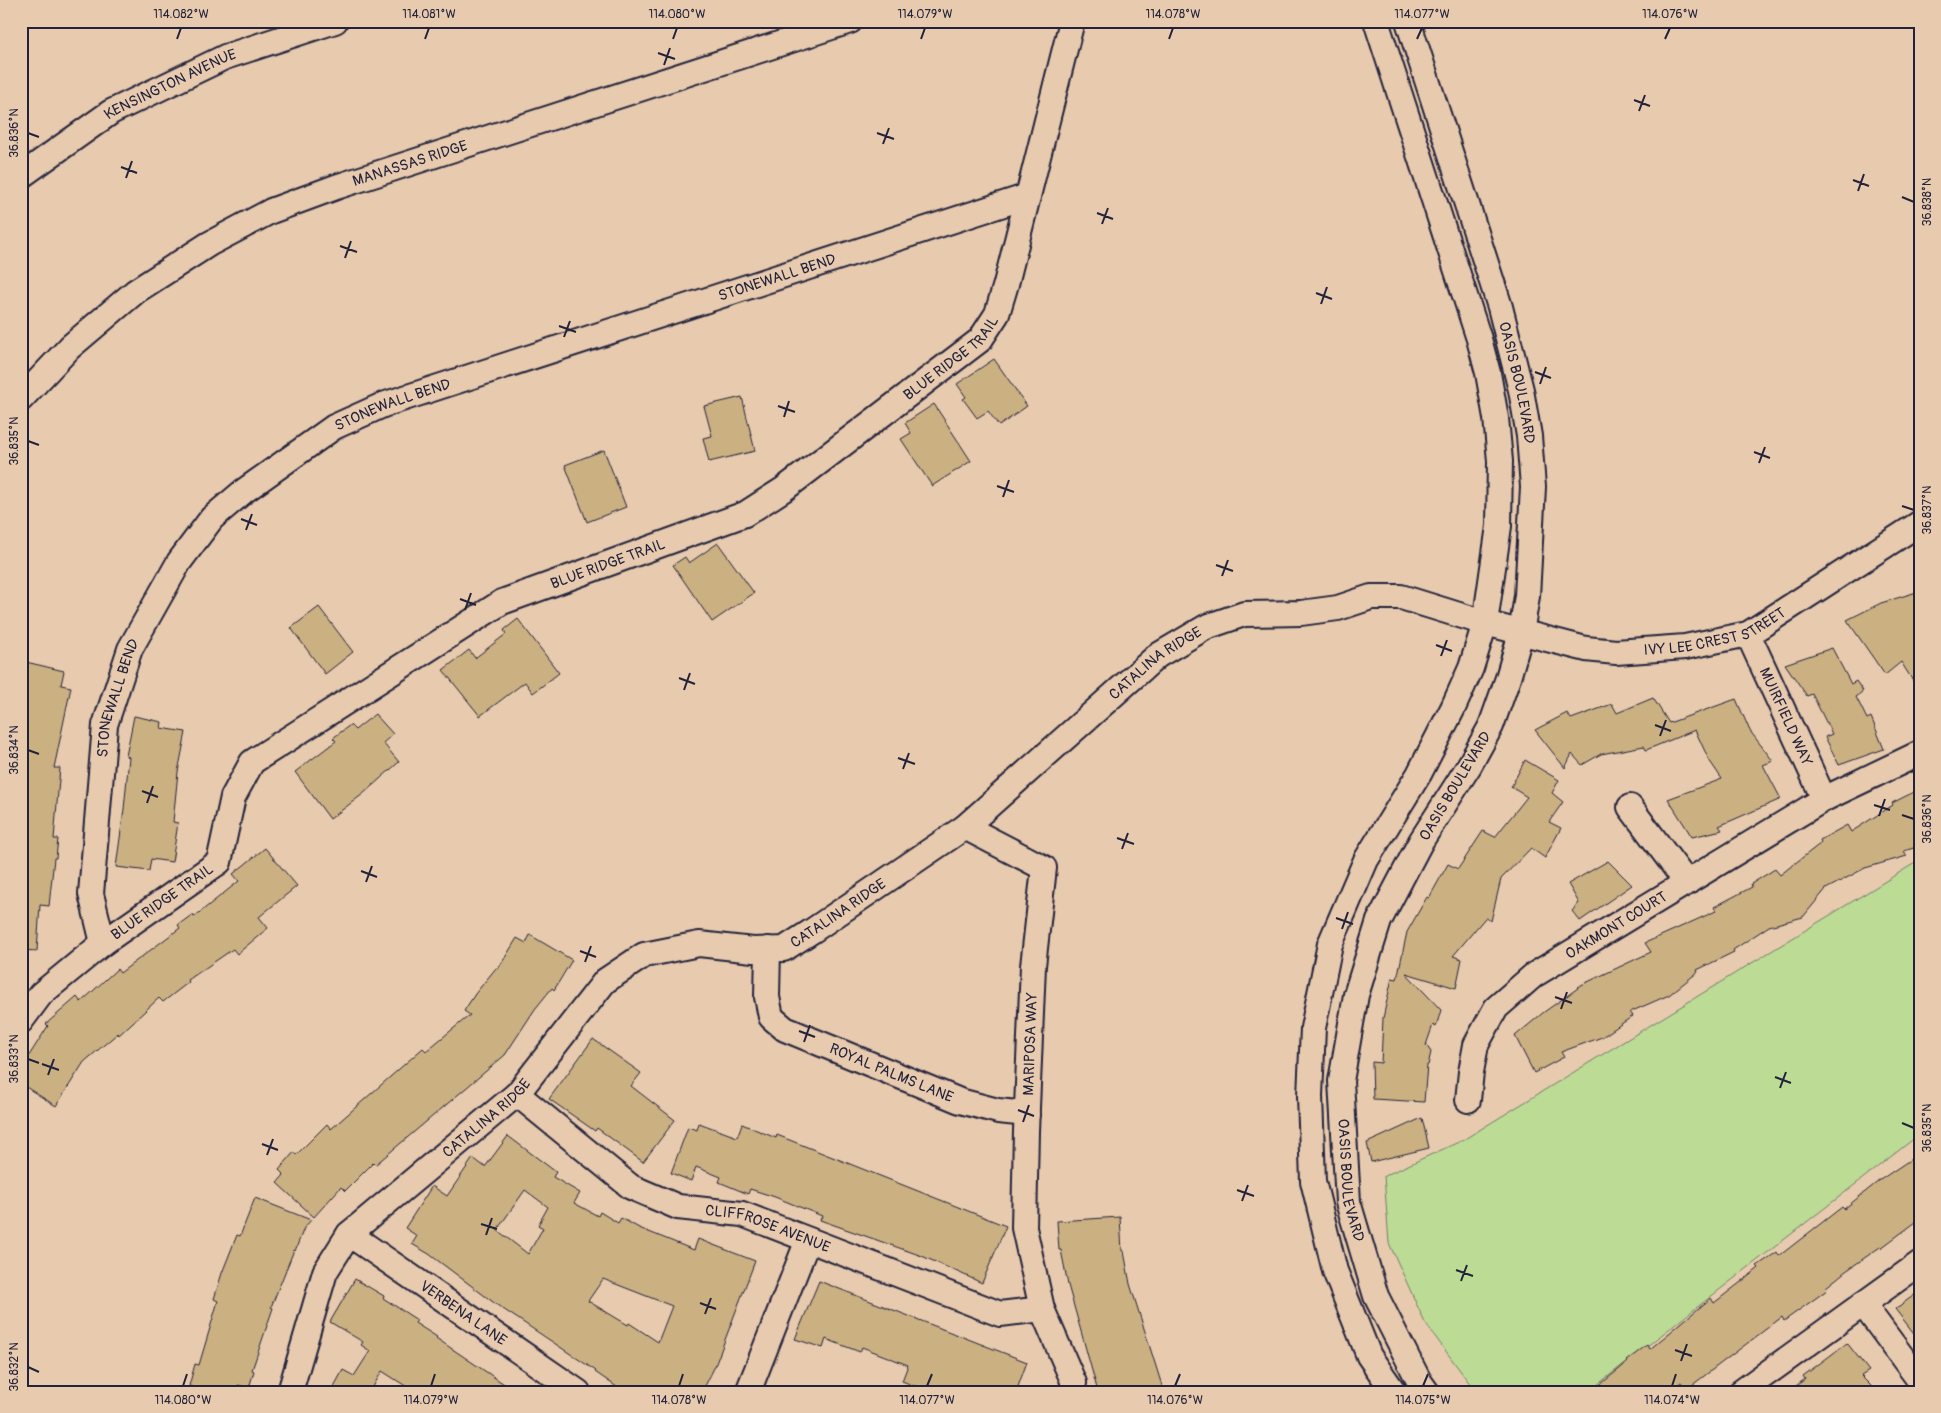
<svg xmlns="http://www.w3.org/2000/svg" width="1941" height="1413" viewBox="0 0 1941 1413" font-family="Pangolin,sans-serif">
  <style>
    .green { fill: #bcdb94; stroke: #6f7e68 }
    .building { fill: #cbb081; stroke: #22223b; fill-rule: evenodd }
    .lines { fill: none; stroke-linecap: round; stroke-linejoin: round }
    .minor-casing { stroke: #22223b; stroke-width: 28 }
    .minor { stroke: #e8cbaf; stroke-width: 24 }
    .ticks { fill: none; stroke: #22223b; stroke-width: 2 }
    .labels { text-anchor: middle; stroke-width: 4; stroke-linejoin: round; paint-order: stroke }
    .street-label { font-size: 15px; fill: #22223b; stroke: #e8cbaf }
    .neatline { fill: none; stroke: #22223b; stroke-width: 2 }
    .ticks-label { font-size: 12px; text-anchor: middle; fill: #22223b }
  </style>
  <rect width="100%" height="100%" fill="#e8cbaf"/>
  <filter id="ink" filterUnits="userSpaceOnUse"><feTurbulence type="fractalNoise" baseFrequency=".02" numOctaves="2"/><feDisplacementMap in="SourceGraphic" scale="10" xChannelSelector="R" yChannelSelector="G"/><feConvolveMatrix kernelMatrix="1 2 1 2 8 2 1 2 1" color-interpolation-filters="sRGB"/></filter>
  <g filter="url(#ink)">
    <path class="green" d="M 1920,860 L 1920,1134 L 1588,1392 L 1476,1392 L 1425,1323 L 1389,1243 L 1384,1176 L 1463,1140 Z"/>
    <path class="building" d="M 994,359 L 1027,406 L 999,426 L 988,411 L 977,418 L 963,399 L 966,397 L 957,384 Z
      M 742,397 L 755,451 L 709,462 L 703,438 L 712,436 L 704,406 Z
      M 934,404 L 971,461 L 932,486 L 901,439 L 911,433 L 905,423 Z
      M 604,450 L 626,507 L 587,522 L 565,465 Z
      M 718,543 L 754,593 L 712,622 L 673,565 L 685,557 L 689,563 Z
      M 1920,591 L 1920,692 L 1901,662 L 1885,675 L 1847,620 L 1881,603 Z
      M 319,607 L 353,652 L 325,674 L 291,628 Z
      M 518,619 L 559,673 L 533,693 L 525,682 L 480,716 L 443,670 L 469,650 L 475,658 L 506,634 L 504,630 Z
      M 1832,648 L 1851,684 L 1856,681 L 1863,691 L 1856,697 L 1867,719 L 1871,717 L 1884,749 L 1839,765 L 1825,737 L 1832,734 L 1812,694 L 1807,696 L 1785,664 Z
      M 26,662 L 64,671 L 61,685 L 71,687 L 54,768 L 60,768 L 54,839 L 58,839 L 56,858 L 54,858 L 49,906 L 40,905 L 37,951 L 21,950 L 21,683 Z
      M 1653,698 L 1669,723 L 1736,699 L 1750,731 L 1773,761 L 1763,765 L 1781,799 L 1719,826 L 1722,830 L 1692,837 L 1668,799 L 1722,779 L 1709,760 L 1695,730 L 1646,750 L 1644,746 L 1601,754 L 1582,765 L 1572,754 L 1565,768 L 1535,730 L 1567,713 L 1571,719 L 1612,704 L 1617,713 Z
      M 375,714 L 393,734 L 383,743 L 399,762 L 363,794 L 330,819 L 295,772 L 336,741 L 333,738 L 350,725 L 355,730 Z
      M 134,716 L 162,722 L 161,728 L 186,732 L 178,772 L 173,822 L 178,823 L 172,862 L 151,859 L 149,871 L 116,867 L 124,809 L 129,757 L 126,756 Z
      M 1525,760 L 1559,780 L 1552,793 L 1563,802 L 1549,822 L 1561,828 L 1545,858 L 1531,848 L 1501,879 L 1491,921 L 1485,918 L 1453,956 L 1462,959 L 1456,988 L 1406,973 L 1441,1010 L 1436,1027 L 1433,1025 L 1426,1045 L 1431,1052 L 1428,1065 L 1427,1065 L 1424,1102 L 1373,1099 L 1372,1062 L 1381,1063 L 1383,1018 L 1392,978 L 1397,979 L 1407,932 L 1427,897 L 1429,898 L 1448,864 L 1458,869 L 1483,831 L 1495,837 L 1527,797 L 1511,787 Z
      M 1920,789 L 1920,846 L 1904,851 L 1907,856 L 1865,868 L 1826,889 L 1803,917 L 1769,926 L 1733,950 L 1734,952 L 1697,970 L 1698,972 L 1669,995 L 1630,1012 L 1633,1016 L 1602,1037 L 1561,1052 L 1564,1057 L 1534,1073 L 1515,1036 L 1544,1012 L 1578,988 L 1577,987 L 1651,952 L 1645,943 L 1716,911 L 1714,907 L 1752,887 L 1751,884 L 1775,869 L 1780,875 L 1821,843 L 1820,840 L 1847,825 L 1851,832 L 1893,805 L 1892,803 Z
      M 265,848 L 297,886 L 259,917 L 268,928 L 237,954 L 233,949 L 188,980 L 189,982 L 163,1002 L 159,998 L 119,1035 L 118,1033 L 84,1062 L 56,1106 L 21,1084 L 21,1068 L 48,1026 L 46,1024 L 77,997 L 81,1002 L 117,969 L 120,973 L 180,928 L 178,925 L 193,914 L 194,917 L 239,881 L 233,874 Z
      M 1608,861 L 1632,885 L 1580,921 L 1572,911 L 1579,903 L 1568,884 Z
      M 530,935 L 572,960 L 554,990 L 552,988 L 535,1009 L 505,1055 L 375,1165 L 373,1163 L 345,1191 L 341,1187 L 314,1217 L 277,1183 L 284,1175 L 279,1170 L 294,1152 L 296,1155 L 327,1124 L 331,1129 L 423,1048 L 426,1051 L 470,1015 L 464,1011 L 475,994 L 496,968 L 498,969 L 517,938 L 526,943 Z
      M 593,1039 L 641,1073 L 631,1086 L 675,1120 L 643,1162 L 597,1128 L 595,1131 L 549,1099 Z
      M 1422,1118 L 1429,1148 L 1371,1162 L 1367,1143 Z
      M 699,1123 L 737,1137 L 742,1124 L 776,1138 L 777,1135 L 1006,1226 L 982,1283 L 922,1256 L 820,1220 L 822,1216 L 775,1197 L 750,1189 L 748,1194 L 719,1182 L 721,1177 L 696,1167 L 691,1181 L 671,1173 L 688,1127 L 697,1130 Z
      M 508,1136 L 556,1172 L 553,1177 L 580,1193 L 574,1203 L 598,1216 L 600,1212 L 618,1223 L 621,1218 L 639,1228 L 694,1250 L 698,1239 L 755,1261 L 715,1366 L 702,1392 L 624,1392 L 595,1372 L 596,1371 L 497,1305 L 429,1254 L 412,1244 L 417,1236 L 405,1228 L 432,1186 L 447,1196 L 473,1158 L 485,1167 ZM 525,1190 L 548,1207 L 538,1225 L 543,1228 L 528,1254 L 497,1230 ZM 603,1279 L 672,1306 L 658,1342 L 629,1323 L 628,1325 L 588,1301 Z
      M 1920,1153 L 1920,1219 L 1881,1248 L 1880,1247 L 1846,1271 L 1825,1288 L 1827,1290 L 1784,1321 L 1782,1317 L 1687,1389 L 1681,1382 L 1668,1392 L 1591,1392 L 1628,1362 L 1626,1361 L 1647,1345 L 1650,1349 L 1711,1298 L 1714,1303 L 1759,1268 L 1757,1266 L 1777,1252 L 1779,1256 L 1842,1207 L 1844,1209 L 1880,1180 Z
      M 255,1198 L 311,1220 L 304,1228 L 295,1251 L 294,1250 L 271,1307 L 273,1308 L 252,1370 L 254,1371 L 249,1388 L 238,1385 L 236,1392 L 207,1392 L 189,1386 L 195,1364 L 199,1365 L 218,1301 L 214,1299 L 222,1273 L 237,1235 L 240,1236 Z
      M 1120,1217 L 1122,1251 L 1124,1251 L 1130,1284 L 1164,1392 L 1098,1392 L 1068,1285 L 1061,1250 L 1059,1250 L 1057,1221 Z
      M 355,1279 L 384,1296 L 383,1298 L 417,1320 L 415,1323 L 437,1337 L 436,1338 L 516,1392 L 415,1392 L 382,1371 L 370,1392 L 331,1392 L 343,1370 L 354,1376 L 370,1351 L 361,1345 L 363,1342 L 330,1322 Z
      M 819,1281 L 1027,1362 L 1016,1392 L 930,1392 L 902,1381 L 908,1365 L 862,1347 L 860,1352 L 826,1339 L 823,1348 L 795,1339 Z
      M 1920,1291 L 1920,1341 L 1895,1309 Z
      M 1847,1343 L 1869,1371 L 1861,1376 L 1877,1392 L 1788,1392 L 1805,1379 L 1803,1376 Z"/>
    <g class="lines">
      <g class="minor-casing">
        <g id="minor">
          <path d="M 1376,21 L 1479,339 L 1488,373 L 1496,418 L 1500,461 L 1499,526 L 1485,623 L 1471,668 L 1453,708 L 1419,774 L 1366,860 L 1330,944 L 1313,1028 L 1310,1096 L 1313,1181 L 1335,1271 L 1369,1356 L 1394,1392"/>
          <path id="s1" d="M 1408,21 L 1500,307 L 1521,390 L 1529,436 L 1533,487 L 1527,596 L 1521,633 L 1508,678 L 1491,726 L 1469,766 L 1421,841 L 1379,921 L 1356,995 L 1341,1081 L 1348,1202 L 1376,1296 L 1419,1381 L 1427,1392"/>
          <path id="s2" d="M 21,176 L 111,112 L 225,57 L 335,21"/>
          <path id="s3" d="M 21,399 L 70,347 L 136,291 L 209,244 L 271,211 L 336,187 L 850,21"/>
          <path id="s4" d="M 1748,634 L 1824,799"/>
          <path d="M 1630,807 L 1687,883"/>
          <path d="M 965,827 L 1044,868 L 1033,966 L 1026,1131 L 1024,1228 L 1042,1309 L 1074,1383 L 1071,1392"/>
          <path id="s5" d="M 103,943 L 91,894 L 105,725 L 130,649 L 179,562 L 212,518 L 244,491 L 334,427 L 383,405 L 1028,196"/>
          <path id="s6" d="M 768,949 L 767,997 L 771,1017 L 785,1029 L 960,1101 L 998,1111 L 1027,1114"/>
          <path id="s7" d="M 21,1021 L 41,994 L 103,943 L 219,862 L 233,797 L 252,762 L 502,602 L 745,514 L 784,489 L 980,340 L 997,314 L 1006,284 L 1072,21"/>
          <path id="s8" d="M 517,1094 L 631,1187 L 678,1207 L 742,1214 L 1000,1314 L 1042,1309"/>
          <path id="s9" d="M 1468,1100 L 1471,1072 L 1476,1045 L 1496,1008 L 1534,975 L 1824,799 L 1920,753"/>
          <path id="s10" d="M 349,1234 L 578,1392"/>
          <path d="M 1863,1304 L 1920,1381"/>
          <path id="s11" d="M 290,1392 L 325,1272 L 349,1234 L 517,1094 L 605,981 L 644,955 L 699,944 L 753,950 L 784,949 L 812,931 L 965,827 L 1157,656 L 1206,627 L 1244,614 L 1301,613 L 1338,608 L 1371,597 L 1401,597 L 1485,623 L 1586,649 L 1616,652 L 1685,647 L 1748,634 L 1920,523"/>
          <path d="M 748,1392 L 808,1240"/>
          <path d="M 1741,1392 L 1920,1263"/>
        </g>
      </g>
      <use href="#minor" class="minor"/>
    </g>
  </g>
  <path class="ticks" d="M 177,39 L 181,28M 425,39 L 429,28M 673,39 L 677,28M 921,39 L 925,28M 1169,39 L 1173,28M 1417,39 L 1422,28M 1665,39 L 1670,28M 658,53 L 675,59M 664,65 L 670,48M 1634,100 L 1650,106M 1639,111 L 1645,95M 28,133 L 39,137M 877,133 L 894,139M 883,144 L 889,128M 121,167 L 137,173M 126,178 L 132,161M 1853,180 L 1869,186M 1858,191 L 1864,174M 1902,197 L 1914,202M 1097,213 L 1113,219M 1102,224 L 1108,208M 340,246 L 357,252M 345,258 L 351,241M 1316,293 L 1332,299M 1321,304 L 1327,287M 559,326 L 576,332M 564,337 L 570,321M 1535,372 L 1551,378M 1540,384 L 1546,367M 778,406 L 795,412M 784,417 L 789,401M 28,441 L 39,445M 1754,452 L 1770,458M 1759,463 L 1765,447M 997,486 L 1014,492M 1003,497 L 1009,480M 1902,506 L 1914,510M 241,519 L 257,525M 246,530 L 252,514M 1216,565 L 1233,571M 1222,576 L 1228,560M 460,599 L 476,605M 465,610 L 471,593M 1436,645 L 1452,651M 1441,656 L 1447,640M 679,678 L 695,684M 684,690 L 690,673M 1655,725 L 1671,731M 1660,736 L 1666,720M 28,750 L 39,754M 898,758 L 915,764M 903,769 L 909,753M 142,791 L 158,797M 147,803 L 153,786M 1874,805 L 1890,810M 1902,815 L 1914,819M 1879,816 L 1885,799M 1117,838 L 1134,844M 1122,849 L 1128,833M 361,871 L 377,877M 366,882 L 372,866M 1336,918 L 1353,924M 1342,929 L 1348,912M 580,951 L 596,957M 585,962 L 591,946M 1555,997 L 1572,1003M 1561,1009 L 1567,992M 799,1031 L 815,1037M 804,1042 L 810,1025M 28,1059 L 39,1063M 42,1064 L 59,1070M 48,1075 L 54,1059M 1775,1077 L 1791,1083M 1780,1088 L 1786,1072M 1018,1110 L 1034,1116M 1023,1122 L 1029,1105M 1902,1123 L 1914,1128M 262,1144 L 278,1150M 267,1155 L 273,1139M 1237,1190 L 1254,1196M 1242,1201 L 1248,1185M 481,1224 L 497,1229M 486,1235 L 492,1218M 1456,1270 L 1473,1276M 1461,1281 L 1467,1265M 700,1303 L 716,1309M 705,1314 L 711,1298M 1675,1350 L 1692,1356M 1681,1361 L 1687,1344M 28,1367 L 39,1372M 183,1386 L 187,1374M 431,1386 L 435,1374M 679,1386 L 683,1374M 927,1386 L 932,1374M 1175,1386 L 1180,1374M 1423,1386 L 1428,1374M 1672,1386 L 1676,1374"/>
  <g class="labels">
    <g class="street-label">
      <text dy="5" stroke="none"><textPath href="#s2" startOffset="176">KENSINGTON AVENUE</textPath></text>
      <text dy="5" stroke="none"><textPath href="#s3" startOffset="462">MANASSAS RIDGE</textPath></text>
      <text dy="5" stroke="none"><textPath href="#s5" startOffset="1075">STONEWALL BEND</textPath></text>
      <text dy="5" stroke="none"><textPath href="#s7" startOffset="1176">BLUE RIDGE TRAIL</textPath></text>
      <text dy="5" stroke="none"><textPath href="#s1" startOffset="378">OASIS BOULEVARD</textPath></text>
      <text dy="5" stroke="none"><textPath href="#s5" startOffset="670">STONEWALL BEND</textPath></text>
      <text dy="5" stroke="none"><textPath href="#s7" startOffset="771">BLUE RIDGE TRAIL</textPath></text>
      <text dy="5" stroke="none"><textPath href="#s11" startOffset="1776">IVY LEE CREST STREET</textPath></text>
      <text dy="5" stroke="none"><textPath href="#s11" startOffset="1190">CATALINA RIDGE</textPath></text>
      <text dy="5" stroke="none"><textPath href="#s5" startOffset="249">STONEWALL BEND</textPath></text>
      <text dy="5" stroke="none"><textPath href="#s4" startOffset="91">MUIRFIELD WAY</textPath></text>
      <text transform="translate(1455 786) rotate(-59)" y="5">OASIS BOULEVARD</text>
      <text dy="5" stroke="none"><textPath href="#s7" startOffset="186">BLUE RIDGE TRAIL</textPath></text>
      <text dy="5" stroke="none"><textPath href="#s11" startOffset="785">CATALINA RIDGE</textPath></text>
      <text dy="5" stroke="none"><textPath href="#s9" startOffset="244">OAKMONT COURT</textPath></text>
      <text transform="translate(1030 1044) rotate(-88)" y="5">MARIPOSA WAY</text>
      <text dy="5" stroke="none"><textPath href="#s6" startOffset="202">ROYAL PALMS LANE</textPath></text>
      <text dy="5" stroke="none"><textPath href="#s11" startOffset="350">CATALINA RIDGE</textPath></text>
      <text dy="5" stroke="none"><textPath href="#s1" startOffset="1218">OASIS BOULEVARD</textPath></text>
      <text dy="5" stroke="none"><textPath href="#s8" startOffset="291">CLIFFROSE AVENUE</textPath></text>
      <text dy="5" stroke="none"><textPath href="#s10" startOffset="139">VERBENA LANE</textPath></text>
    </g>
  </g>
  <rect width="1941" height="1413" fill="none" stroke="#e8cbaf" stroke-width="55"/>
  <rect x="28" y="28" width="1886" height="1358" class="neatline"/>
  <g class="ticks-label">
    <text x="181" y="18">114.082°W</text>
    <text x="429" y="18">114.081°W</text>
    <text x="677" y="18">114.080°W</text>
    <text x="925" y="18">114.079°W</text>
    <text x="1173" y="18">114.078°W</text>
    <text x="1422" y="18">114.077°W</text>
    <text x="1670" y="18">114.076°W</text>
    <text transform="translate(14 133) rotate(-90)" y="4">36.836°N</text>
    <text transform="translate(1927 202) rotate(-90)" y="4">36.838°N</text>
    <text transform="translate(14 441) rotate(-90)" y="4">36.835°N</text>
    <text transform="translate(1927 510) rotate(-90)" y="4">36.837°N</text>
    <text transform="translate(14 750) rotate(-90)" y="4">36.834°N</text>
    <text transform="translate(1927 819) rotate(-90)" y="4">36.836°N</text>
    <text transform="translate(14 1059) rotate(-90)" y="4">36.833°N</text>
    <text transform="translate(1927 1128) rotate(-90)" y="4">36.835°N</text>
    <text transform="translate(14 1367) rotate(-90)" y="4">36.832°N</text>
    <text x="183" y="1404">114.080°W</text>
    <text x="431" y="1404">114.079°W</text>
    <text x="679" y="1404">114.078°W</text>
    <text x="927" y="1404">114.077°W</text>
    <text x="1175" y="1404">114.076°W</text>
    <text x="1423" y="1404">114.075°W</text>
    <text x="1672" y="1404">114.074°W</text>
  </g>
</svg>
